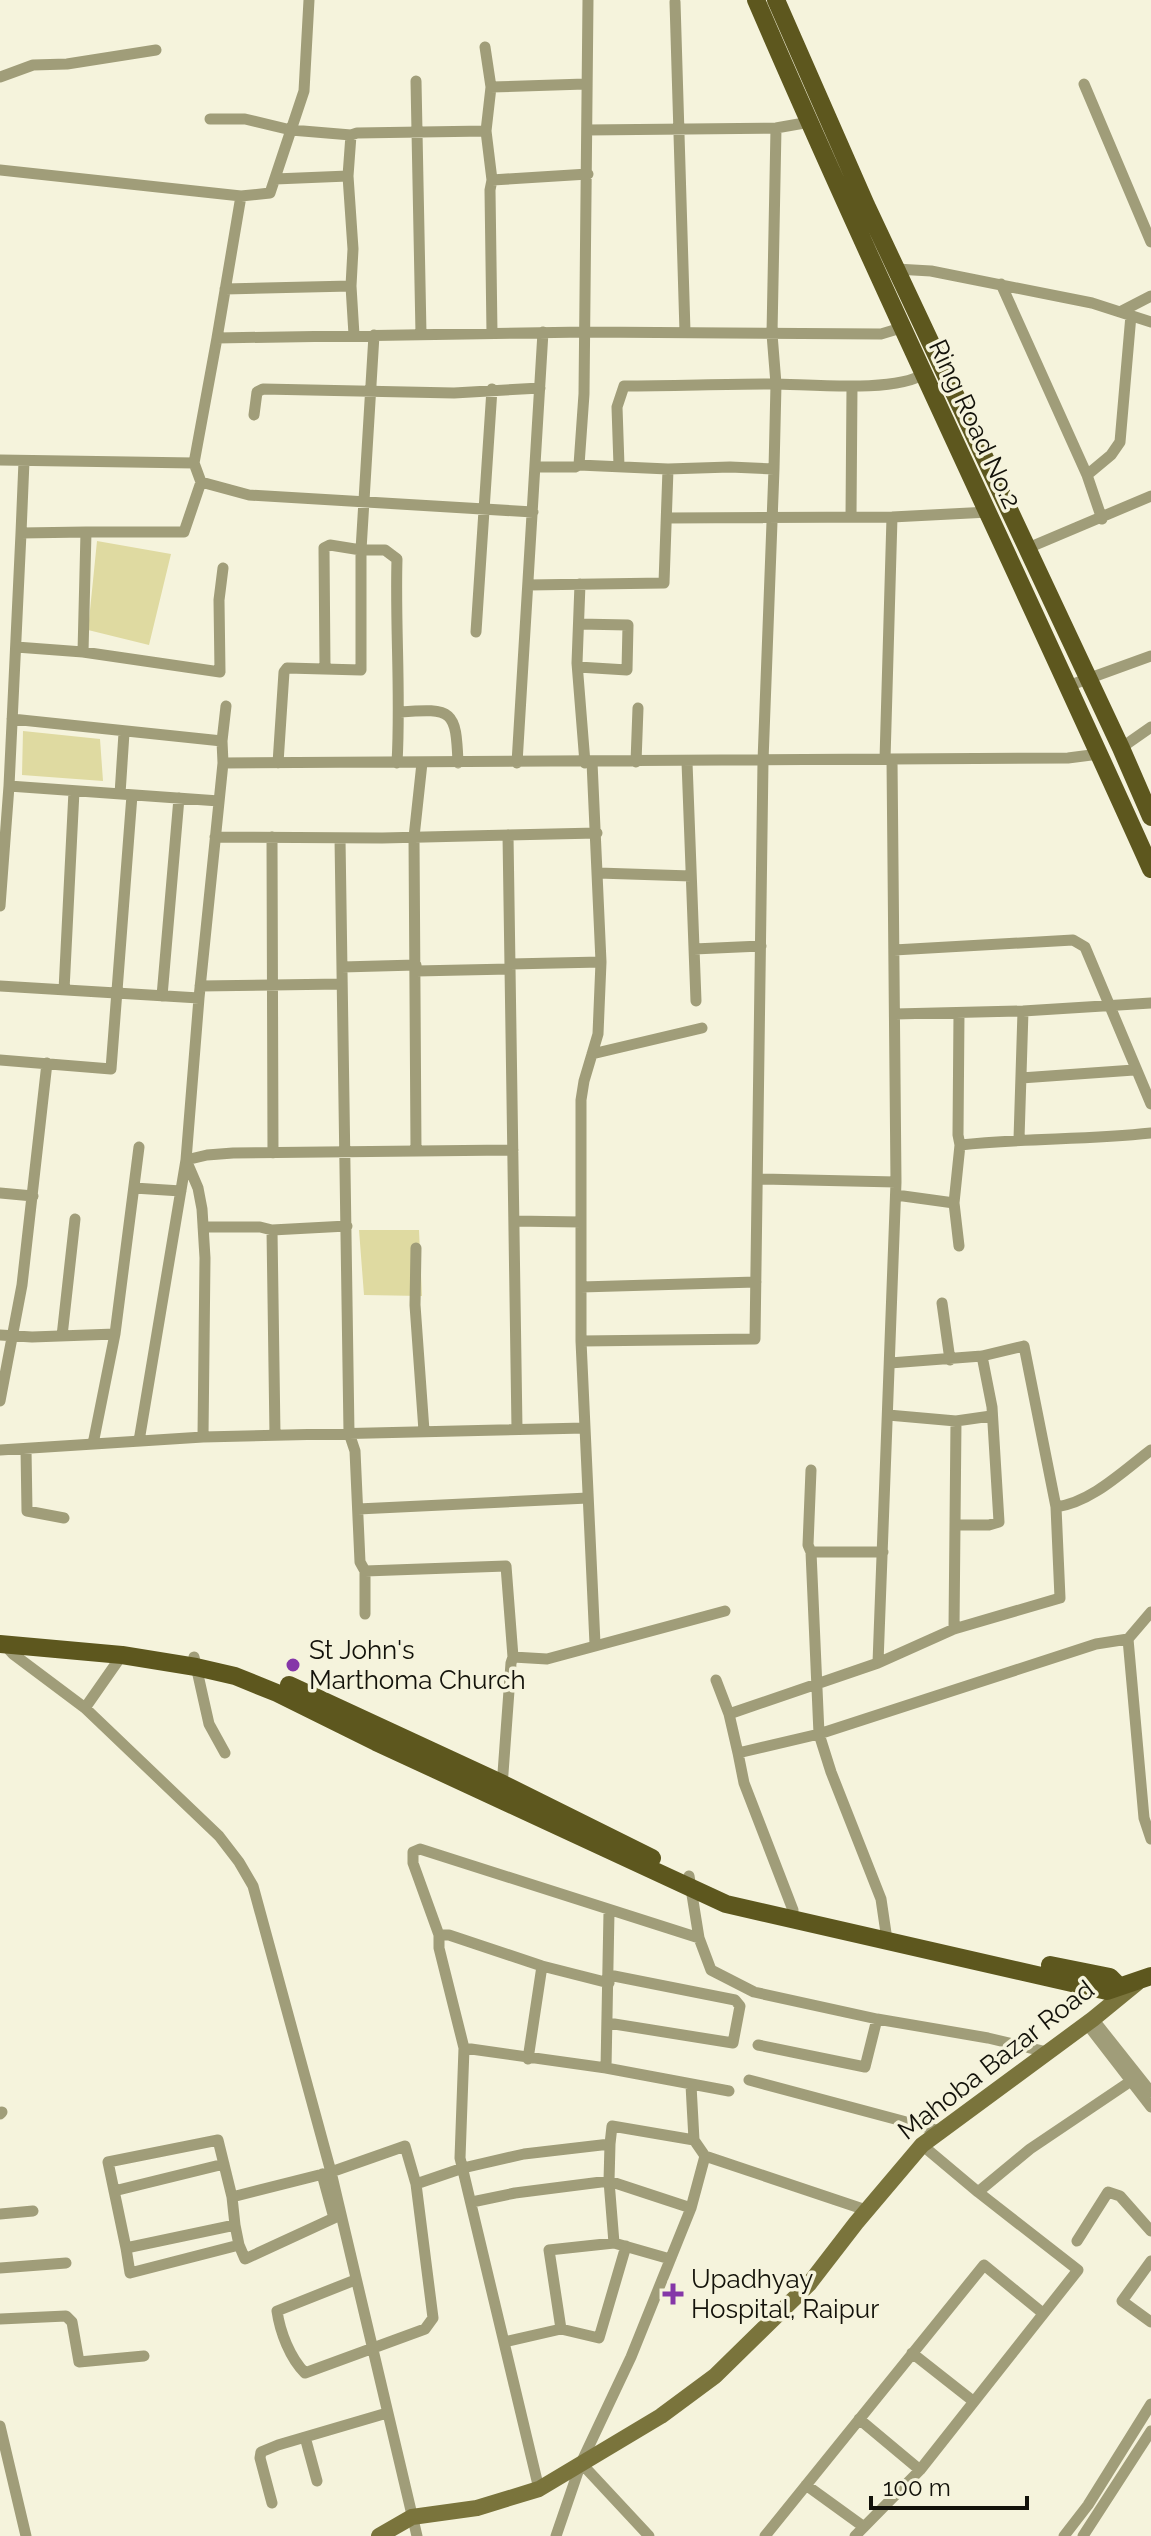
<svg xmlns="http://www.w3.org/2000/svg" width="1151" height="2536" viewBox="0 0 1151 2536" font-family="Raleway,sans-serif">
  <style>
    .green { fill: #dfdaa1 }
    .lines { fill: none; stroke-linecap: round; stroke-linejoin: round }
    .street { stroke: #a09d79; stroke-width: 11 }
    .secondary { stroke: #7a743c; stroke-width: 16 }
    .primary { stroke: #5d571e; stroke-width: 18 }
    .poi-dot { fill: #8537a8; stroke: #f5f3dc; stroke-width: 3 }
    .labels { text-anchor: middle; stroke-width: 7; stroke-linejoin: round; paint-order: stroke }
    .street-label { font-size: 26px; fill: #13120a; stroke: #f5f3dc }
    .poi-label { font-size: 26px; fill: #13120a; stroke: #f5f3dc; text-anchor: start }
  </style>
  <rect width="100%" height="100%" fill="#f5f3dc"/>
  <path class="green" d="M 97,541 L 171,554 L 149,645 L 88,630 Z
    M 23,731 L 100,739 L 103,781 L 22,775 Z
    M 359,1230 L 419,1230 L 422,1296 L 364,1295 Z"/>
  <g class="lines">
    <path class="street" d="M 675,2 L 685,332
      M 485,47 L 491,87 L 486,131 L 492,180 L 490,190 L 492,333
      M 0,77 L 33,65 L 67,64 L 156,50
      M 416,81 L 421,334
      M 1084,84 L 1151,242
      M 491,87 L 585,84
      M 210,119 L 245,119 L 291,130 L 351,135 L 357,133 L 486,131
      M 587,130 L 776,128 L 810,122
      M 351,135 L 348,176 L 353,249 L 351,286 L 354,335
      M 0,170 L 241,196 L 270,193 L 304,91 L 309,0
      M 275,179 L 348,176
      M 492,180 L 588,174
      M 241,196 L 217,338 L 585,332 L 881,334 L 901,328
      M 896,269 L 931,271 L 1092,303 L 1151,322
      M 1001,284 L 1087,475 L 1102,519
      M 225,289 L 351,286
      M 1120,312 L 1151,296
      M 254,415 L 257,392 L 263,389 L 454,393 L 540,388
      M 0,460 L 194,463
      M 24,461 L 21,533 L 86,532 L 83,652 L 220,672 L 219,600 L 223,568
      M 579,465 L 584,394 L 588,0
      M 619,466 L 617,407 L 624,386 C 673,386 723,384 772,384 C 806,384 897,393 923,374
      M 535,467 L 575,467 L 579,465 L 668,469 L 730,467 L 774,469
      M 1087,475 L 1111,455 L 1120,442 L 1131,315
      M 201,482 L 249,495 L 533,512
      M 851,517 L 852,386
      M 667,518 L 892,517 L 989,512
      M 86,532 L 184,532 L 201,482 L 194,463 L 217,338
      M 1028,548 L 1151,496
      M 580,584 L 577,663 L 585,763
      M 528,585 L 664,583 L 668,469
      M 476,632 L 492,389
      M 16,647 L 83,652
      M 578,667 L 627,670 L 628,625 L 579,624
      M 325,668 L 324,548 L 330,545 L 361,550 L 385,550 L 397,559 C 395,627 401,695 397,763
      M 1068,686 L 1151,656
      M 400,712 C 453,708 456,710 458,763
      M 12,719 L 222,741
      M 1121,748 L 1151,727
      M 885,759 L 892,517
      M 592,762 L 601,962 L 598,1034 L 584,1081 L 581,1100 L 581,1341 L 595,1644
      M 636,762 L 638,708
      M 687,762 L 696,1001
      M 223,763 L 1068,758 L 1099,754
      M 278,763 L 284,672 L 287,668 L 361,670 L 361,550 L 374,335
      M 517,763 L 543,332
      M 9,786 L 219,801
      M 120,794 L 124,733
      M 508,835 L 517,1429
      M 215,837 L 382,838 L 597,833
      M 272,837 L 273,1153
      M 340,838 L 349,1433 L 355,1451 L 360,1562 L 365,1571 L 365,1614
      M 598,873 L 691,876
      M 0,906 L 9,786 L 21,533
      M 694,949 L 761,946
      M 894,950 L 1073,940 L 1085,947 L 1151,1104
      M 510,964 L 601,962
      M 342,967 L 416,965
      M 416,971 L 510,969
      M 0,986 L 199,998
      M 200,986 L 342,984
      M 64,990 L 74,791
      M 162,996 L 179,798
      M 959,1013 L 958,1135 L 960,1145 L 954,1203 L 959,1246
      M 895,1014 L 1023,1011 L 1151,1003
      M 592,1054 L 702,1028
      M 0,1060 L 111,1069 L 132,795
      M 1021,1078 L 1134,1070
      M 1019,1139 L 1023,1011
      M 960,1145 C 1024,1138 1087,1140 1151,1133
      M 416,1150 L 414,837 L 422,763
      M 758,1179 L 896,1182
      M 134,1188 L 181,1191
      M 0,1193 L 33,1196
      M 896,1195 L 954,1203
      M 514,1221 L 581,1222
      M 203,1227 L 260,1227 L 272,1230 L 347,1226
      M 272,1230 L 275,1435
      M 416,1248 L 415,1305 L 424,1431
      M 581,1287 L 756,1282
      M 942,1303 L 950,1360
      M 0,1335 L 32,1337 L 115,1334
      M 62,1336 L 75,1219
      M 581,1341 L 755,1339 L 763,761 L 774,469 L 776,384 L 772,334 L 776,128
      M 0,1401 L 22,1285 L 47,1063
      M 888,1415 L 956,1421 L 991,1416
      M 203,1437 L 205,1258 L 202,1209 L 198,1188 L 186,1160 L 207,1155 L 233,1153 L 513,1150
      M 139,1441 L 186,1160 L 199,998 L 223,763 L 222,741 L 226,706
      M 93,1444 L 115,1334 L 139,1147
      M 26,1449 L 27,1511 L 64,1518
      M 0,1450 L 203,1437 L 585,1428
      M 811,1470 L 808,1545 L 811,1552 L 819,1734 L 831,1772 L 881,1899 L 886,1933
      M 1056,1507 C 1092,1502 1123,1471 1151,1450
      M 358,1509 L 588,1498
      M 955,1525 L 989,1525 L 999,1522 L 992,1407 L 982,1356
      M 811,1552 L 883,1552
      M 365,1571 L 506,1566 L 513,1657 L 511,1663 L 502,1787
      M 1151,1612 L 1128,1639 L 1144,1818 L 1151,1839
      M 954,1629 L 956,1421
      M 3,1643 L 13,1654 L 85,1708 L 219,1836 L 239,1862 L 253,1886 L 331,2172 L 417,2536
      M 194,1657 L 209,1724 L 225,1753
      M 513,1657 L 547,1659 L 725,1611
      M 878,1663 L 896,1182 L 892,759
      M 716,1680 L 729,1714
      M 85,1708 L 122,1655
      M 738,1753 L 729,1714 L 878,1663 L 954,1629 L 1060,1598 L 1056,1507 L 1024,1346 L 982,1356 L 890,1363
      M 689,1876 L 699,1938 L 711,1970 L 754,1992 L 877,2019 L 988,2038 L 1047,2052
      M 792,1921 L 793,1910 L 744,1783 L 738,1753 L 819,1734 L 1096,1644 L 1128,1639
      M 439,1935 L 449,1935 L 542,1966 L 609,1983
      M 1093,2019 L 1151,2092
      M 608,2023 L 733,2043 L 740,2006 L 735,2000 L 609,1975
      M 1087,2024 L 1151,2107
      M 758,2045 L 865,2067 L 877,2019
      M 464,2048 L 606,2068 L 729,2091
      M 528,2059 L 542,1966
      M 606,2068 L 609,1912
      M 749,2080 L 940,2131
      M 691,2085 L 694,2140 L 705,2156 L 866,2210
      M 0,2114 L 2,2112
      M 610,2144 L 609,2181 L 614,2243
      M 922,2145 L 978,2192
      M 416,2184 L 463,2168 L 524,2154 L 610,2144 L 612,2126 L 694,2140
      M 114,2191 L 224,2164
      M 232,2197 L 235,2225
      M 472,2202 L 515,2193 L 609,2181 L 691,2208
      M 0,2214 L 33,2211
      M 1077,2241 L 1108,2192 L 1120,2196 L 1151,2231
      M 239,2245 L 245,2259 L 334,2218 L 322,2174
      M 126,2248 L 130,2273 L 239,2245 L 235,2225 L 126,2248 L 108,2162 L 218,2140 L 232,2197 L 331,2172 L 405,2146 L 416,2184 L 433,2318 L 425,2329 L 305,2373 C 290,2358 280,2332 277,2311 L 355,2280
      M 1151,2261 L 1122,2301 L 1151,2322
      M 0,2268 L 66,2263
      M 0,2319 L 66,2316 L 72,2322 L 79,2362 L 144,2356
      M 561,2329 L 549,2250 L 614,2243 L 670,2259
      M 504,2342 L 561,2329 L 599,2338 L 626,2246
      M 912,2353 L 973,2401
      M 859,2419 L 920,2470
      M 0,2426 L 26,2536
      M 305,2437 L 317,2481
      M 581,2463 L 649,2536
      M 806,2485 L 864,2527
      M 539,2489 L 460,2158 L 464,2048 L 439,1948 L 439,1935 L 413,1863 L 413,1852 L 420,1849 L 699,1938
      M 272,2503 L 260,2458 L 261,2452 L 278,2445 L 387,2413
      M 556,2536 L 581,2463 L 631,2357 L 691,2208 L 705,2156
      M 765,2536 L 984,2265 L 1039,2310
      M 855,2536 L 920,2470 L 1078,2270 L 978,2192 L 1030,2149 L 1131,2081
      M 1064,2536 L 1088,2505 L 1151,2404
      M 1083,2536 L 1151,2431"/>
    <path class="secondary" d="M 379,2536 L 412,2517 L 477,2508 L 539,2489 L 661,2416 L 715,2376 L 809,2284 L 856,2223 L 922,2145 L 1093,2019 L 1137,1983"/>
    <path class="primary" d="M 756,0 C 882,292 1021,579 1151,869
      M 776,0 L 866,205 L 1121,748 L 1151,817
      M 0,1644 L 122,1655 L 196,1667 L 235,1676 L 277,1693 L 376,1742 L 726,1904 L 1107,1991 L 1151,1976
      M 289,1685 L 503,1784 L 652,1858
      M 1050,1965 L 1110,1977 L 1118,1985"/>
  </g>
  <g class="poi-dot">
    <circle cx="293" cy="1665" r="8"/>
    <path d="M669 2282h8v8h8v8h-8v8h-8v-8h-8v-8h8z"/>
  </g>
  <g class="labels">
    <g class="street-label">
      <text transform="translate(975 424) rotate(65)" y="9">Ring Road No.2</text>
      <text transform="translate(996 2060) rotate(-38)" y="9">Mahoba Bazar Road</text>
    </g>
    <g class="poi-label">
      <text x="309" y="1659">St John's<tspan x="309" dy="30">Marthoma Church</tspan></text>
      <text x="691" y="2288">Upadhyay<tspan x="691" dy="30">Hospital, Raipur</tspan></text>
    </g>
  </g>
  <path d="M871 2496v12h156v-12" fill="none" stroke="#13120a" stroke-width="4"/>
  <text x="883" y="2496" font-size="24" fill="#13120a" stroke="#f5f3dc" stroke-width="6" paint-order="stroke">100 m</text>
</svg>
